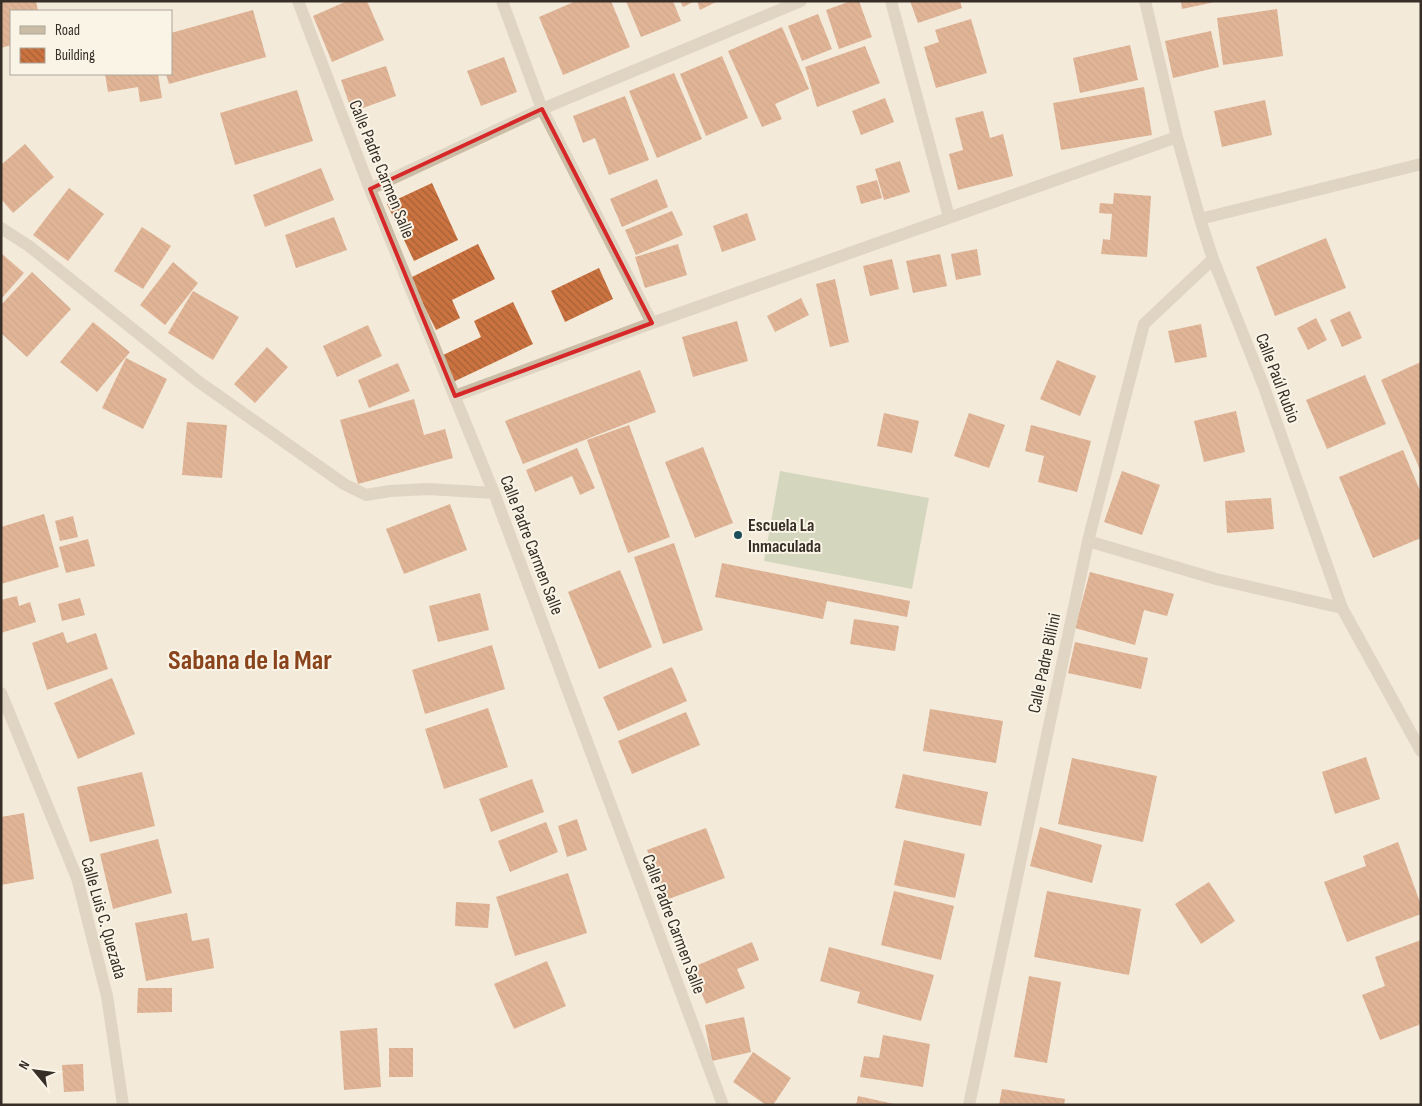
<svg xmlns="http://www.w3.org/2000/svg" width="1422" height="1106" viewBox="0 0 1422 1106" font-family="'Sofia Sans Condensed',sans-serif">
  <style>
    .grass { fill: #afc29a }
    .building { fill: url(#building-back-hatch) }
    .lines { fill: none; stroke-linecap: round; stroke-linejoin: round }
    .street { stroke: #cbbca6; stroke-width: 12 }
    .marked { fill: none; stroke: #d62828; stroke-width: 4; stroke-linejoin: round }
    .poi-dot { fill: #1b4e5a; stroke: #faf4e7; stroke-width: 2 }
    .labels { text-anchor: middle; stroke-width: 4; stroke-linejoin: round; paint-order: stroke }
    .street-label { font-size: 18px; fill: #372e27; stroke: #faf4e7 }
    .poi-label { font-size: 18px; font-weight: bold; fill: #372e27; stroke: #faf4e7; text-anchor: start }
    .town-label { font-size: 28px; font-weight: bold; fill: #8a441c; stroke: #faf4e7 }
  </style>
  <defs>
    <pattern id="building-back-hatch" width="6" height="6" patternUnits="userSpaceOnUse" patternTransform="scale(1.25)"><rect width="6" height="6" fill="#cb7340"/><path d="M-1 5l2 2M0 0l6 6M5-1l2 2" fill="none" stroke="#a65f36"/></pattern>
  </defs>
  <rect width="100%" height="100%" fill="#f3eada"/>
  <path class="grass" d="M 780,471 L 929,498 L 912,589 L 764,561 Z"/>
  <path class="building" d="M 1,1 L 36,1 L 38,11 L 11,11 L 11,45 L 1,48 Z
    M 347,1 L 367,1 L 384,40 L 332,62 L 313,16 Z
    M 576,1 L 611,1 L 630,47 L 563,75 L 539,17 Z
    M 626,1 L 673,1 L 681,21 L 641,37 Z
    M 680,1 L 695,1 L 683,7 Z
    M 697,1 L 718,1 L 700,10 Z
    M 851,1 L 859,1 L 872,37 L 839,49 L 826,10 Z
    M 910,1 L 960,1 L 962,8 L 918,23 Z
    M 1181,1 L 1215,1 L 1215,2 L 1182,9 Z
    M 1277,9 L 1283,56 L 1223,65 L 1217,18 Z
    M 253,10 L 266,57 L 169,84 L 166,74 L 171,74 L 171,33 Z
    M 818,14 L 832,49 L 802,61 L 788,26 Z
    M 971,19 L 987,73 L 936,88 L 924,47 L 939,42 L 935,30 Z
    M 782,27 L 809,89 L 775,104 L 782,119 L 762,127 L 728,51 Z
    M 1211,31 L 1219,67 L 1173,78 L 1165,41 Z
    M 1130,45 L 1138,80 L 1080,93 L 1073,58 Z
    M 865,46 L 880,83 L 817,107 L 805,67 Z
    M 722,56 L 748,118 L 706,136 L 680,74 Z
    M 504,57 L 517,92 L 481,106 L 467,71 Z
    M 386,66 L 396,96 L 352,112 L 341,80 Z
    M 674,73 L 702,139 L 657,158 L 629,91 Z
    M 105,74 L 158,74 L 162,98 L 140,102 L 138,87 L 108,92 Z
    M 1144,87 L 1152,135 L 1061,150 L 1053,103 Z
    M 297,90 L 313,141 L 235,165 L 220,113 Z
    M 625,96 L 649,160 L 609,175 L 595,138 L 583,143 L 573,116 Z
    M 885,98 L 894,122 L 861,135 L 852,111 Z
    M 1265,100 L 1272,135 L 1222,147 L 1214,111 Z
    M 983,111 L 990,138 L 1003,134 L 1013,176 L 958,190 L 949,154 L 963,150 L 955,118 Z
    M 25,144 L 54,177 L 13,213 L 1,199 L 1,165 Z
    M 900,161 L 910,192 L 884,200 L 875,169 Z
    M 321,168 L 334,200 L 265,227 L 253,195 Z
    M 657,179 L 668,207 L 622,227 L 610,199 Z
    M 877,180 L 882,198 L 861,204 L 856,186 Z
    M 432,183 L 458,240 L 414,261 L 387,204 Z
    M 69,188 L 104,214 L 68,261 L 33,235 Z
    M 1114,193 L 1151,196 L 1147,257 L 1101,254 L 1103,239 L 1110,240 L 1112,214 L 1099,213 L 1100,203 L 1113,204 Z
    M 672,211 L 683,235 L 636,255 L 625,230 Z
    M 747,213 L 756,240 L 722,252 L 713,226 Z
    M 334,217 L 347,250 L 296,268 L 285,235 Z
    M 142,227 L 171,246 L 143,289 L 114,271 Z
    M 1326,238 L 1346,288 L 1275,316 L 1256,267 Z
    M 478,244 L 495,279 L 452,300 L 460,318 L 436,330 L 410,278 Z
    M 678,244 L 687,275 L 645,288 L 635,257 Z
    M 977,249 L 981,275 L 956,280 L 951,254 Z
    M 1,253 L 24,273 L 1,299 Z
    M 940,254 L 947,286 L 913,293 L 906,261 Z
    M 892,259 L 899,289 L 870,296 L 863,266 Z
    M 173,262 L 198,283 L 165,325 L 140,305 Z
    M 599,268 L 613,299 L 565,322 L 551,291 Z
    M 32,272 L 71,309 L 27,357 L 1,333 L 1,305 Z
    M 835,279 L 849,342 L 830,347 L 816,284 Z
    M 193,291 L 239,317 L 213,360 L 168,333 Z
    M 801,298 L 809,315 L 775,332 L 767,316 Z
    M 513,302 L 533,344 L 453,382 L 441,356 L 481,337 L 474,321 Z
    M 1350,311 L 1362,338 L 1342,347 L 1330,320 Z
    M 1316,318 L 1327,340 L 1308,350 L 1297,328 Z
    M 737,321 L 748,361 L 693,377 L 682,337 Z
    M 93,322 L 130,352 L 97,392 L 60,362 Z
    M 1201,324 L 1207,357 L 1175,363 L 1168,331 Z
    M 368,325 L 382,356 L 337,377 L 323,346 Z
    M 267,347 L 288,367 L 255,403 L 234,384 Z
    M 126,358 L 167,379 L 143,429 L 102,408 Z
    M 1057,360 L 1096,376 L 1080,416 L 1040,399 Z
    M 1421,362 L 1421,472 L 1381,380 Z
    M 398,363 L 410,391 L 369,408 L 358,380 Z
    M 640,370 L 656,412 L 523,464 L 505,421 Z
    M 1365,375 L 1386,424 L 1327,449 L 1306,400 Z
    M 414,399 L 424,435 L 445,429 L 453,458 L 358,484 L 340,420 Z
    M 1236,411 L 1245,452 L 1204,462 L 1194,421 Z
    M 884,413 L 919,421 L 912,453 L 877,446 Z
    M 969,413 L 1005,425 L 989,468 L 954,456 Z
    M 187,422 L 227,425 L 222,478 L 182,475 Z
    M 629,425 L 670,537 L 628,553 L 587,440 Z
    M 1031,425 L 1091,441 L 1077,492 L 1038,482 L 1044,456 L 1025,451 Z
    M 703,447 L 733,523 L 695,538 L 665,462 Z
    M 577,448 L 595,488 L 580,495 L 572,476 L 535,492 L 526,470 Z
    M 1403,450 L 1421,493 L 1421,538 L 1373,558 L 1339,477 Z
    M 1122,471 L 1160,485 L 1142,535 L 1104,522 Z
    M 1271,498 L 1274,529 L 1227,533 L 1225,501 Z
    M 450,504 L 467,550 L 404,574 L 386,529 Z
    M 44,514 L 59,567 L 1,584 L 1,527 Z
    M 73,516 L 78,537 L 60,541 L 55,521 Z
    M 88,539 L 95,566 L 66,573 L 59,547 Z
    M 674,543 L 703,630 L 663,644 L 634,557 Z
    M 722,563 L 910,601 L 907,617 L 827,601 L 823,619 L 715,597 Z
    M 620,570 L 652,647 L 599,669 L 568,592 Z
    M 1090,572 L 1174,594 L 1167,616 L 1144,610 L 1135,645 L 1075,628 Z
    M 480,593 L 489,630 L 438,642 L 429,606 Z
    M 17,596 L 19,606 L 30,602 L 36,622 L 1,633 L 1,600 Z
    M 80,598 L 85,615 L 62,621 L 58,604 Z
    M 854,619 L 899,626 L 895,651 L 850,644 Z
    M 63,632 L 67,643 L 96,633 L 108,669 L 47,690 L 32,643 Z
    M 1075,642 L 1148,658 L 1141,689 L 1068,673 Z
    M 492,645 L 505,689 L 425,714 L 412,670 Z
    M 672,667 L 687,701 L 618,731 L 603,697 Z
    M 112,678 L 135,734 L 78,759 L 54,703 Z
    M 488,708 L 508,767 L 444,789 L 425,729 Z
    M 930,709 L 1003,721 L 996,763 L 923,751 Z
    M 686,712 L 700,745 L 632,774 L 618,741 Z
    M 1366,757 L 1380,799 L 1335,814 L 1322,772 Z
    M 1072,758 L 1157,776 L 1143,842 L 1058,824 Z
    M 142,772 L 155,826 L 90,842 L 77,787 Z
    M 903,774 L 988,792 L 981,826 L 895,808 Z
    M 532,779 L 544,812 L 491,832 L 479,799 Z
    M 24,813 L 34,879 L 1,885 L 1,817 Z
    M 577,819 L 587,850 L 567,857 L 558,826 Z
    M 546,822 L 558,852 L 510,872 L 498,841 Z
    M 1040,827 L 1102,845 L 1092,883 L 1030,866 Z
    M 706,828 L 725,878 L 666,900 L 647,850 Z
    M 158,839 L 172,893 L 113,909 L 100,854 Z
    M 904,840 L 965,854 L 955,898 L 894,885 Z
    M 1398,842 L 1421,905 L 1421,914 L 1347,942 L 1324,882 L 1366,866 L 1363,856 Z
    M 568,873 L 587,933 L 515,956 L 496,897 Z
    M 1209,882 L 1235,921 L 1201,944 L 1175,904 Z
    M 894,891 L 954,906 L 941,960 L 881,945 Z
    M 1047,891 L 1141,909 L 1129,975 L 1034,957 Z
    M 456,902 L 490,904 L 488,928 L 455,926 Z
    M 187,913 L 192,941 L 209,938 L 214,968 L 146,981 L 135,923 Z
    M 1421,940 L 1421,1024 L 1380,1040 L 1362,995 L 1385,986 L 1375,957 Z
    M 752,942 L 759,960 L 737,969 L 745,988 L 706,1004 L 691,968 Z
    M 829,947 L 934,975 L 921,1021 L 857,1003 L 860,992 L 820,981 Z
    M 547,961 L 566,1006 L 514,1029 L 494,984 Z
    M 1029,976 L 1061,982 L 1047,1063 L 1014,1057 Z
    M 138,988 L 172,988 L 172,1012 L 137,1013 Z
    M 744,1017 L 751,1052 L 712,1061 L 705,1025 Z
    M 377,1028 L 381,1087 L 344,1090 L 340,1031 Z
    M 883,1035 L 930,1044 L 923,1087 L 860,1077 L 864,1056 L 879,1058 Z
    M 389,1048 L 413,1048 L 413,1077 L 389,1077 Z
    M 753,1052 L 791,1078 L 773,1105 L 766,1105 L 733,1082 Z
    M 83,1064 L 84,1091 L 64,1092 L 62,1065 Z
    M 1002,1089 L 1065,1099 L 1064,1105 L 999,1105 Z
    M 858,1096 L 894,1104 L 894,1105 L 856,1105 Z"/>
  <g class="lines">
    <path class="street" d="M 298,1 L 370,189 L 494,493 L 723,1105
      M 502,1 L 542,109 L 652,323
      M 891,1 L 949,217
      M 1145,1 L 1177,137 L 1200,219 L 1213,259 L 1264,387 L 1342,608 L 1421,751
      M 370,189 L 542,109 L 801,1
      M 1200,219 L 1421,164
      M 1,228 L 29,246 L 199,382 L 344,484 L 366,495 L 390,491 L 428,489 L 494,493
      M 455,396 L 652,323 L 1177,137
      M 1088,541 L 1216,579 L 1342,608
      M 1,693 L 77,878 L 107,996 L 123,1105
      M 969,1105 L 1088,541 L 1144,324 L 1213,259"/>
  </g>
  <path d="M0 0H1422V1106H0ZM 542,109 L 652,323 L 455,396 L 370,189 Z" fill="#f3eada" fill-opacity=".55" fill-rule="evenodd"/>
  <path class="marked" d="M 542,109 L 652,323 L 455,396 L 370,189 Z"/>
  <circle class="poi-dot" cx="738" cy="535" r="5"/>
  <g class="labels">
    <g class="street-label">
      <text transform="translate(382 169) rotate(68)" y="6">Calle Padre Carmen Salle</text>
      <text transform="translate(1278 378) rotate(69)" y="6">Calle Paúl Rubio</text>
      <text transform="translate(532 545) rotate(69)" y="6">Calle Padre Carmen Salle</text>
      <text transform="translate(1044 663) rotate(-78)" y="6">Calle Padre Billini</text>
      <text transform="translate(104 918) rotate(74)" y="6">Calle Luis C. Quezada</text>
      <text transform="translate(674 924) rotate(69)" y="6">Calle Padre Carmen Salle</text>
    </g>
    <g class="poi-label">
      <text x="748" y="531">Escuela La<tspan x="748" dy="21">Inmaculada</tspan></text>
    </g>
    <g class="town-label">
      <text x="250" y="669">Sabana de la Mar</text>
    </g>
  </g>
  <rect width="1422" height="1106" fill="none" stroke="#372e27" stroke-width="5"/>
  <rect x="10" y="10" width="162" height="65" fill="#faf4e7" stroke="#aca59a"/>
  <rect x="20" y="26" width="25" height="8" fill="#cbbca6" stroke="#aca59a"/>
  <text x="55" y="35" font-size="15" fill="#372e27">Road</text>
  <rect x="20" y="48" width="25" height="15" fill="url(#building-back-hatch)" stroke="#aca59a"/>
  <text x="55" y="60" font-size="15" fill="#372e27">Building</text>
  <g transform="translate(35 1071) rotate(299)" stroke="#faf4e7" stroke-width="4" paint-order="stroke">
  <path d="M0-4L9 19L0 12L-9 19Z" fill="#372e27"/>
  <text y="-8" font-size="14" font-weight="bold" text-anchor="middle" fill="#372e27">N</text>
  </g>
</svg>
